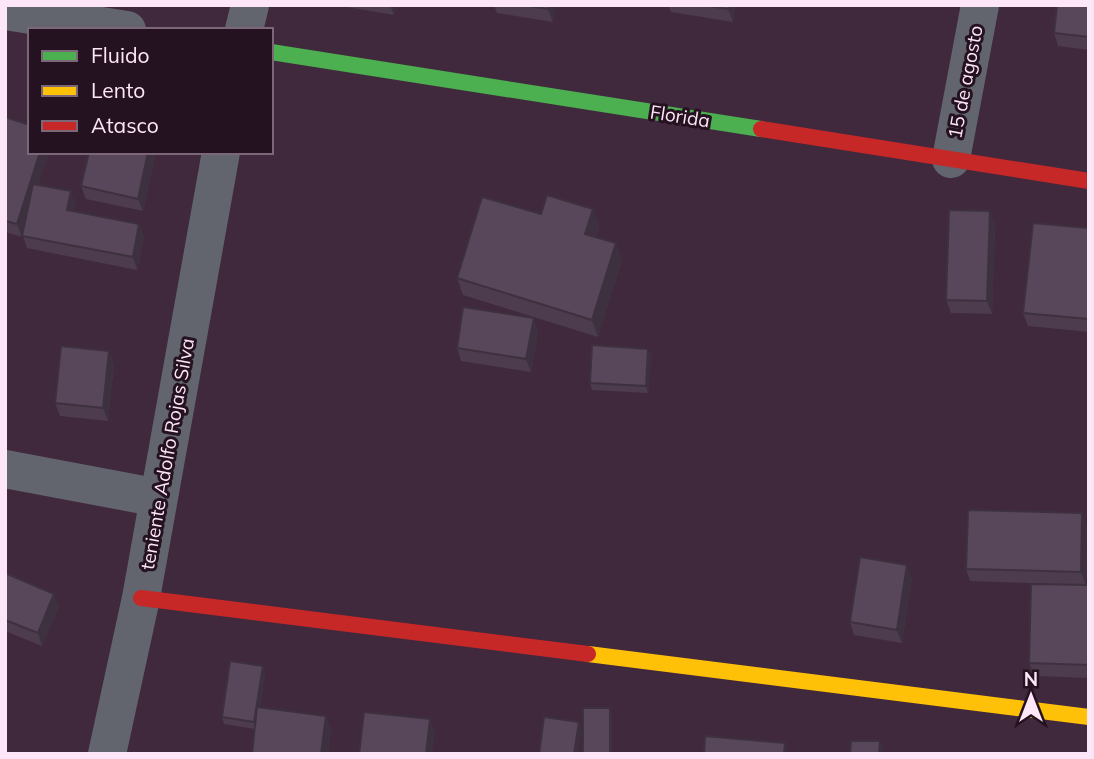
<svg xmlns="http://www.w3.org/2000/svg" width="1094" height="759" viewBox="0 0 1094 759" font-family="Mulish,sans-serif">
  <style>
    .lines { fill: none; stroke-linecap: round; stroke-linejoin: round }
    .street { stroke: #62656e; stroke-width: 38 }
    .fast { stroke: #4caf50; stroke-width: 16 }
    .slow { stroke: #ffc107; stroke-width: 16 }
    .jam { stroke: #c62828; stroke-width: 16 }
    .wall { fill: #4c3c4d }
    .shaded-wall { fill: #3e313f }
    .building { fill: #58465a; stroke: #3e313f; stroke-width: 2 }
    .labels { text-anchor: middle; stroke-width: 6; stroke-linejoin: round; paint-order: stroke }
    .street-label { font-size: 19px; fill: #fde6f7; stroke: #251221 }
  </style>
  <rect width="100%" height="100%" fill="#40293c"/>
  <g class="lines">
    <path class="street" d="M 5,11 L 127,30
      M 244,30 L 250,5
      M 951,159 L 980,5
      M 5,469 L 159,498
      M 107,754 L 141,598 L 221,152"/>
    <path class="fast" d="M 271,52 L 761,129"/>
    <path class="slow" d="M 588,654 L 1089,717"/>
    <path class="jam" d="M 761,129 L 1089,181
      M 141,598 L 588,654"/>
  </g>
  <path class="wall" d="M 336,5 L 395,5 L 394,15 Z
    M 494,5 L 555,5 L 553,22 L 497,13 Z
    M 668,5 L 735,5 L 733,22 L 671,12 Z
    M 1089,5 L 1089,50 L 1058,46 L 1054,33 Z
    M 5,117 L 49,152 L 38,185 L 75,204 L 74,211 L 139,224 L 144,236 L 137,270 L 27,248 L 23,236 L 22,237 L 5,232 Z
    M 156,152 L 143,211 L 86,199 L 81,186 Z
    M 593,209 L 599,226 L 596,237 L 622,260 L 598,337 L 463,295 L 457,278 Z
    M 995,224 L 992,314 L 951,313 L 946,300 Z
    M 1089,228 L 1089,332 L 1028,326 L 1023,313 Z
    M 538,331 L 531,372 L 461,361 L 457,348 Z
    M 648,349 L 651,356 L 648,393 L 592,390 L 590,383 Z
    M 114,364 L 108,421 L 60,416 L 55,403 Z
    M 1087,526 L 1086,585 L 970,581 L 966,569 Z
    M 5,573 L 59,606 L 42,646 L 5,631 Z
    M 912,577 L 902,643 L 854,635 L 850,622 Z
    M 1089,585 L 1089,678 L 1034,676 L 1029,663 Z
    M 263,666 L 265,673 L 260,708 L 331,729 L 328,754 L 252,754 L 255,729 L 224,724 L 222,717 Z"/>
  <path class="shaded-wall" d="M 390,5 L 395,5 L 394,15 Z
    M 549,5 L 555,5 L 553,22 L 548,9 Z
    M 729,5 L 735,5 L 733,22 L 728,9 Z
    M 40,152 L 49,152 L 22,237 L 17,224 Z
    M 148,152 L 156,152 L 143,211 L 138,199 Z
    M 71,191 L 75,204 L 72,223 L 67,210 Z
    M 593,209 L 599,226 L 592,251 L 585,234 Z
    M 990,211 L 995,224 L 992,314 L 987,301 Z
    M 139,224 L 144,236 L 137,270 L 133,257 Z
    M 616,243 L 622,260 L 598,337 L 592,320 Z
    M 534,318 L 538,331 L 531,372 L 526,359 Z
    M 648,349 L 651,356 L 648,393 L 646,386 Z
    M 109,351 L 114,364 L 108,421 L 103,408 Z
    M 1082,513 L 1087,526 L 1086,585 L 1081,572 Z
    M 907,565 L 912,577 L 902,643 L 897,630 Z
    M 54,594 L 59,606 L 42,646 L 38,633 Z
    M 263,666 L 265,673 L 257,729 L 254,722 Z
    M 610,708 L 612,715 L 612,754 L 610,754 Z
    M 326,716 L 331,729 L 328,754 L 321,754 Z
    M 430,719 L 435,732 L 432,754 L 426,754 Z
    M 579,722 L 582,729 L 578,754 L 574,754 Z
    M 880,741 L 883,748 L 882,754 L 879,754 Z
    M 785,743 L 789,754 L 784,754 Z"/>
  <path class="building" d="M 524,5 L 549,5 L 548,9 Z
    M 704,5 L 729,5 L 728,9 Z
    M 1057,5 L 1089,5 L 1089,37 L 1054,33 Z
    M 5,117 L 30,125 L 30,152 L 40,152 L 17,224 L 5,221 Z
    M 89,152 L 148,152 L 138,199 L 81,186 Z
    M 33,184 L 71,191 L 67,210 L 139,224 L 133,257 L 22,236 Z
    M 547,195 L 593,209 L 585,234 L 616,243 L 592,320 L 457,278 L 482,197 L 541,214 Z
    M 949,210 L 990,211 L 987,301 L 946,300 Z
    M 1033,223 L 1089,228 L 1088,319 L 1023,313 Z
    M 463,307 L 534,318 L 526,359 L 457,348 Z
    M 592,345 L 648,349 L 646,386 L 590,383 Z
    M 61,346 L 109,351 L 103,408 L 55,403 Z
    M 968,510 L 1082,513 L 1081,572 L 966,569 Z
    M 860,557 L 907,565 L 897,630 L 850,622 Z
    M 5,573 L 54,594 L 38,633 L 5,620 Z
    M 1031,584 L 1089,585 L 1089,665 L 1029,663 Z
    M 230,661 L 263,666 L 254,722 L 222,717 Z
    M 257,707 L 326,716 L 321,754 L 252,754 Z
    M 583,708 L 610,708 L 610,754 L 583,754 Z
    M 364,712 L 430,719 L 426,754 L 359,754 Z
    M 544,717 L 579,722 L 574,754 L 539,754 Z
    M 705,736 L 785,743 L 784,754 L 704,754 Z
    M 851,741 L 880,741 L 879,754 L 850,754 Z"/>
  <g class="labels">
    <g class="street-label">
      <text transform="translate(965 82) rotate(-79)" y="7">15 de agosto</text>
      <text transform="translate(680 116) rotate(9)" y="7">Florida</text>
      <text transform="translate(167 454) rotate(-80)" y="7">teniente Adolfo Rojas Silva</text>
    </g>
  </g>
  <rect width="1094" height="759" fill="none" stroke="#fde6f7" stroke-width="14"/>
  <rect x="28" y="28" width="245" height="126" fill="#251221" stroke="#7b6777" stroke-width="2"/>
  <rect x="42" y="51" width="35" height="10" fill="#4caf50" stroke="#7b6777" stroke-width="2"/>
  <text x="91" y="63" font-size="21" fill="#fde6f7">Fluido</text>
  <rect x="42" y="86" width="35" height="10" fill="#ffc107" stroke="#7b6777" stroke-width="2"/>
  <text x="91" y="98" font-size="21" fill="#fde6f7">Lento</text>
  <rect x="42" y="121" width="35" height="10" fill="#c62828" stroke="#7b6777" stroke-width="2"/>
  <text x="91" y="133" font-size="21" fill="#fde6f7">Atasco</text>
  <g transform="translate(1031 696)" stroke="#251221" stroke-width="5" paint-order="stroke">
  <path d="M0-5L12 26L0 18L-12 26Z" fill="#fde6f7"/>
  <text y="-10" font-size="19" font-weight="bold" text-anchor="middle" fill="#fde6f7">N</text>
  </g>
</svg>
